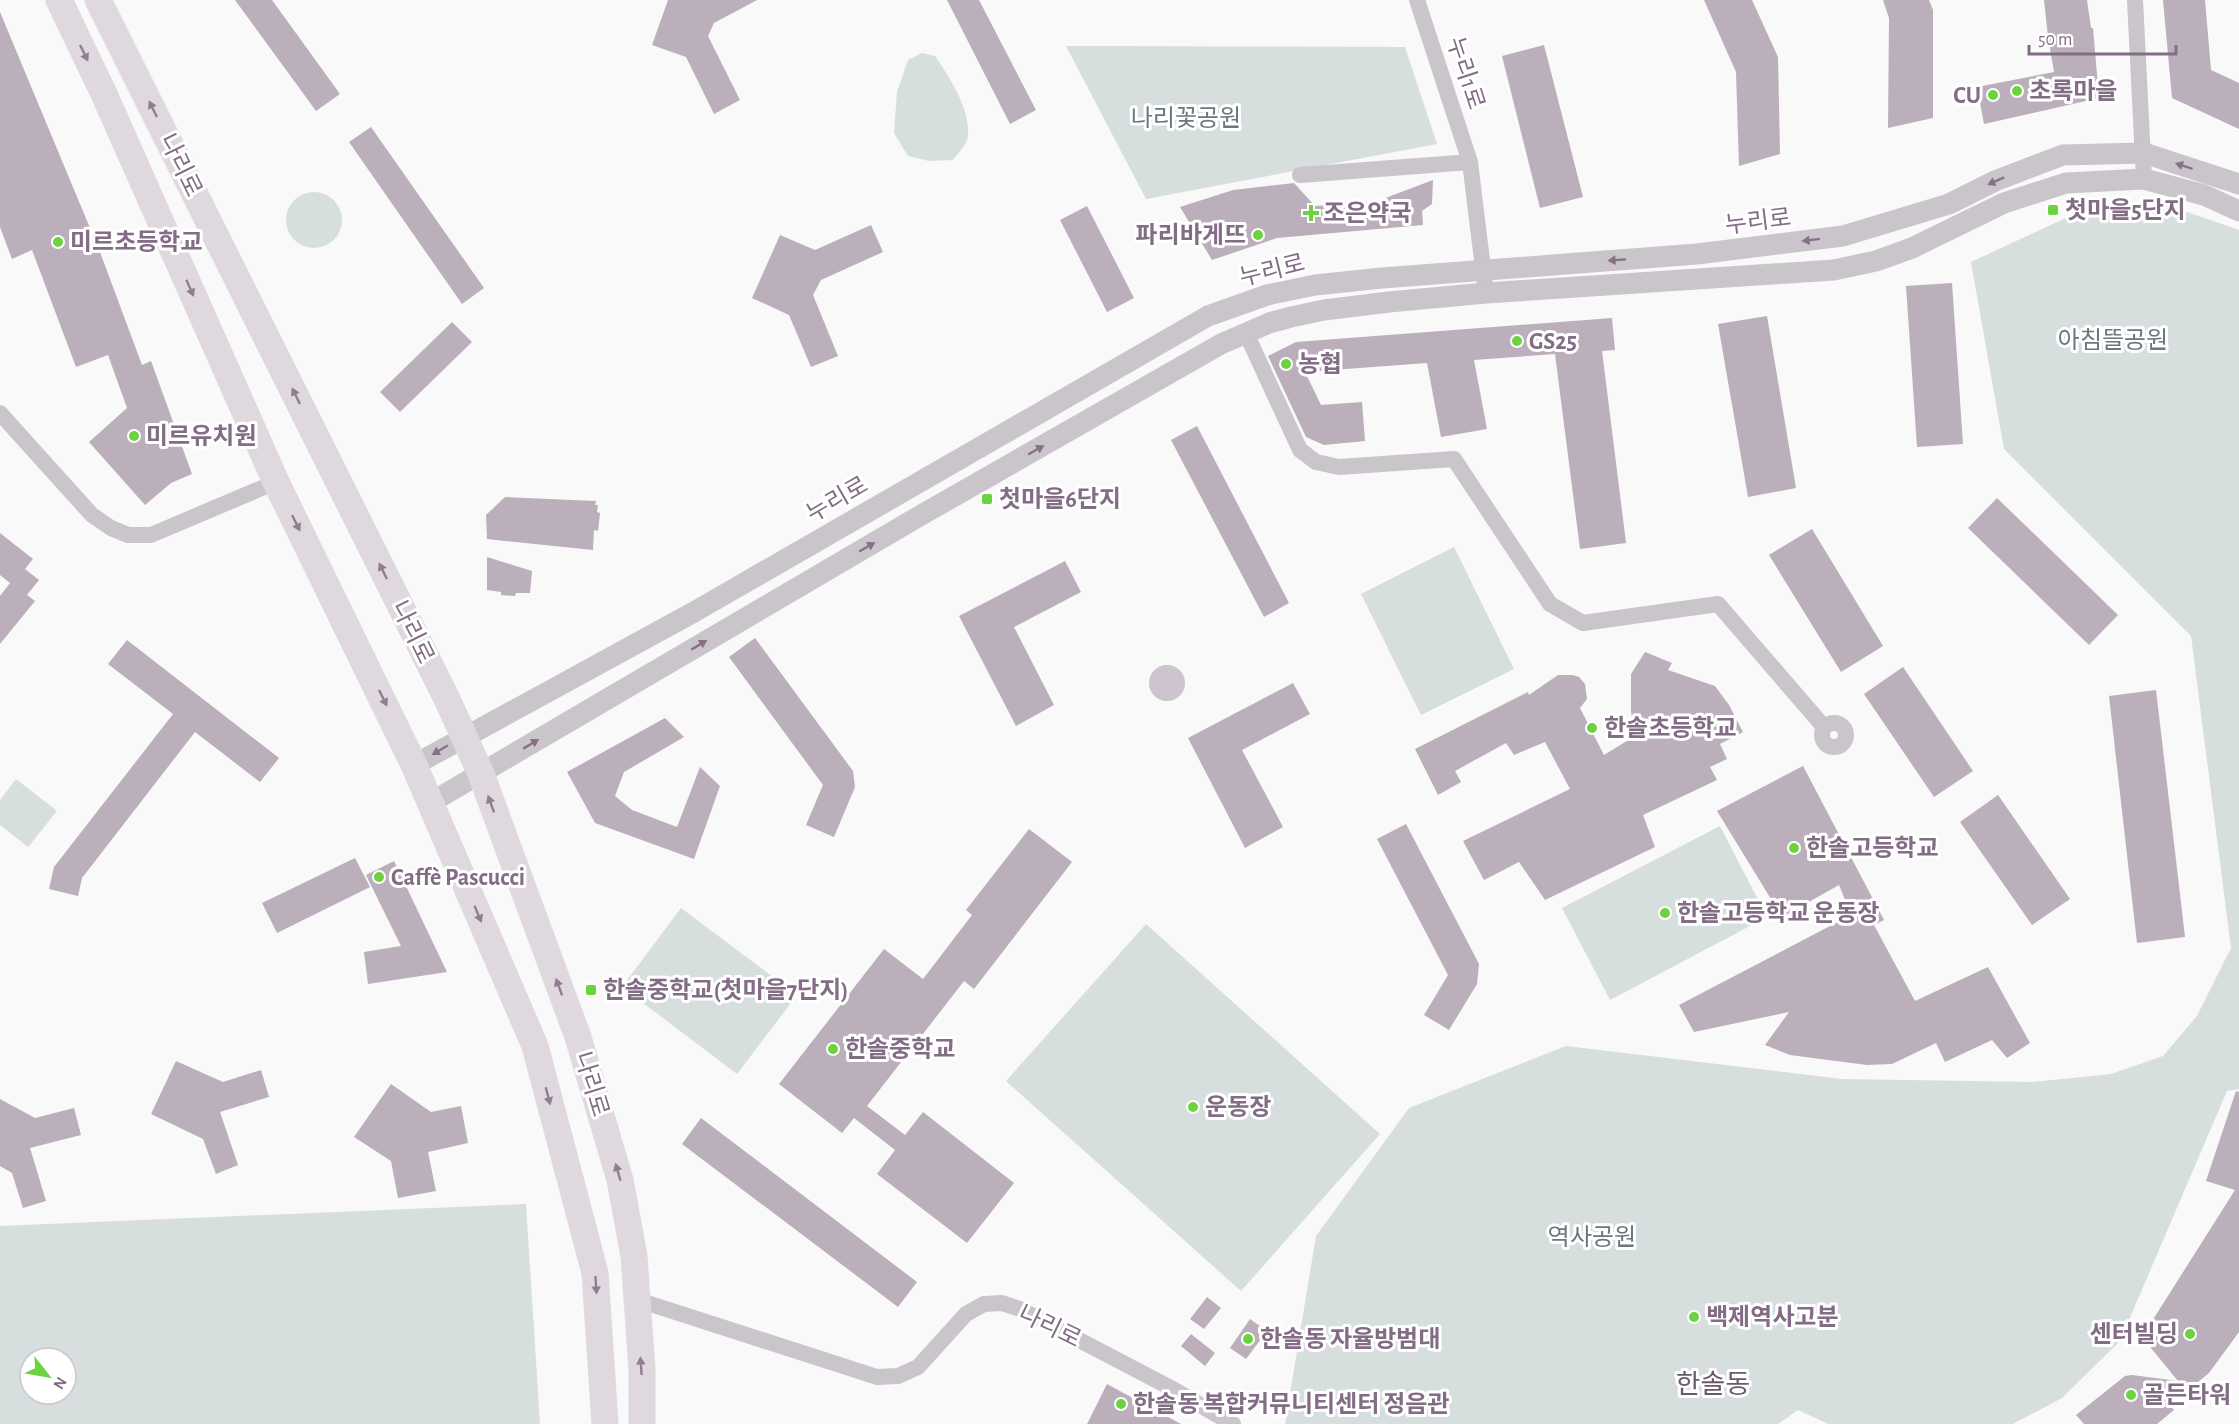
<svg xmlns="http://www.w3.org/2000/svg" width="2239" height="1424" viewBox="0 0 2239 1424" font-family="'Alegreya Sans','Noto Sans KR',sans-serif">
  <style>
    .green { fill: #d7dede; fill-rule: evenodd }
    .water { fill: #cdc4d0 }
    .building { fill: #baafba }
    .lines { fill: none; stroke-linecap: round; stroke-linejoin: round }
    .minor { stroke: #cac4cb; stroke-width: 16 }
    .tertiary { stroke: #cac4cb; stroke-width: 21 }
    .primary { stroke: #dfd9df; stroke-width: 27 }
    .oneway { fill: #917c92 }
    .oneway2 { fill: #877088 }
    .poi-dot { fill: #6cd240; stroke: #fff; stroke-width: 2 }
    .labels { text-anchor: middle; stroke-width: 6; stroke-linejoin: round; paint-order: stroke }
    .street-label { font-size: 24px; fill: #836c85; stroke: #fff }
    .poi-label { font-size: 24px; font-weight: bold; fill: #836c85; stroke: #fff; text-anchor: start }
    .park-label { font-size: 24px; fill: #6a787d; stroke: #fff }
    .quarter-label { font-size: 27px; fill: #69596b; stroke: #fff }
  </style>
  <rect width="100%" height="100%" fill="#f8f9f8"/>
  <path class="green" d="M 1066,46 L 1405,47 L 1437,144 L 1146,199 Z
    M 922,53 L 935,56 C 949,76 974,115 967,140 C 965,147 957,154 953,160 L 929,161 L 908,156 L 894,133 L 897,92 L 908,60 Z
    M286 220a28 28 0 1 1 56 0a28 28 0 1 1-56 0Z
    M 2153,200 L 2239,230 L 2239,1089 L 2227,1091 L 2120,1341 L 2062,1398 L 2013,1424 L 1828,1424 L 1798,1410 L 1778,1424 L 1285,1424 L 1316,1236 L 1409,1108 L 1566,1046 L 1842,1079 L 2033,1082 L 2111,1074 L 2163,1056 L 2197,1016 L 2231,948 L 2191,636 L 2004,449 L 1971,262 L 2081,211 Z
    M 1454,547 L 1514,669 L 1421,715 L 1361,594 Z
    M 16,779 L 57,811 L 28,847 L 0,825 L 0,800 Z
    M 1720,826 L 1767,917 L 1610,1000 L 1562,908 Z
    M 681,908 L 797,995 L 737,1074 L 622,987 Z
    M 1146,924 L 1380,1134 L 1241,1291 L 1006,1081 Z
    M 526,1204 L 540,1424 L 0,1424 L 0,1226 ZM 30,1358 L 66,1358 L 66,1394 L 30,1394 Z"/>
  <path class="water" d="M1149 683a18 18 0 1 1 36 0a18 18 0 1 1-36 0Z"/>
  <path class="building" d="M 235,0 L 272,0 L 340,94 L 316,111 Z
    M 668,0 L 757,0 L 714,23 L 708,36 L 740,100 L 714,114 L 686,57 L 652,45 Z
    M 947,0 L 979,0 L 1036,110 L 1010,124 Z
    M 1704,0 L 1752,0 L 1778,57 L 1780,154 L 1739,166 L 1736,72 Z
    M 1883,0 L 1929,0 L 1933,10 L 1933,118 L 1888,128 L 1889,18 Z
    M 2044,0 L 2087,0 L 2091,28 L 2093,28 L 2099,98 L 1984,124 L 1977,87 L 2054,72 L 2048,37 Z
    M 2163,0 L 2205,0 L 2211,70 L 2239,83 L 2239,129 L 2172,98 Z
    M 0,12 L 100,252 L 142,365 L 151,361 L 192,474 L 171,483 L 145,505 L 89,442 L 127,408 L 108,355 L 76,367 L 32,250 L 12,259 L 0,227 Z
    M 1544,45 L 1583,197 L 1540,208 L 1502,56 Z
    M 371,127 L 484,288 L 462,304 L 349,142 Z
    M 1433,180 L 1432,204 L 1422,211 L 1423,225 L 1277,238 L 1212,260 L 1180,207 L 1233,190 L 1294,183 L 1315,206 L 1375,202 Z
    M 1087,206 L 1134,298 L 1107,312 L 1060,220 Z
    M 871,225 L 883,252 L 821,280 L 813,295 L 838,356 L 811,367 L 789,315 L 752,298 L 780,235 L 815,250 Z
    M 1952,283 L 1963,444 L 1917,447 L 1906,286 Z
    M 1767,316 L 1796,488 L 1748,497 L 1718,324 Z
    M 1612,318 L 1615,350 L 1602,351 L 1626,543 L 1580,549 L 1555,354 L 1474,360 L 1487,429 L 1441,437 L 1427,363 L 1305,372 L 1321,405 L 1362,402 L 1365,441 L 1324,445 L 1306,437 L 1268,356 L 1296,342 Z
    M 452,322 L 472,342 L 400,412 L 380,392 Z
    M 1197,426 L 1289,603 L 1264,617 L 1171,440 Z
    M 505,497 L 596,501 L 595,505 L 598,505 L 597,512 L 600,513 L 598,531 L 594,530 L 593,550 L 487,539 L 486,515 Z
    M 1997,498 L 2118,615 L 2089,645 L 1968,528 Z
    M 1812,529 L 1883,646 L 1841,672 L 1769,555 Z
    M 0,533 L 33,559 L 25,569 L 39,580 L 27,595 L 35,601 L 0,644 L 0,596 L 10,583 L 0,575 Z
    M 487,557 L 532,571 L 530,593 L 516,593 L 515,596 L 501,595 L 501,592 L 487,590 Z
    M 1065,561 L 1081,592 L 1014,627 L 1054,705 L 1016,726 L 959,616 Z
    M 755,638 L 853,771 L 855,787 L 834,837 L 806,825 L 823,785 L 729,657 Z
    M 127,640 L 279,758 L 260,782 L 195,732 L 82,878 L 78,896 L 49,889 L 54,867 L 173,714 L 108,664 Z
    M 1645,652 L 1672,663 L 1668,670 L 1715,686 L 1729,705 L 1743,732 L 1720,744 L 1727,759 L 1710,767 L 1717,780 L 1643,815 L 1655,847 L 1545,900 L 1519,862 L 1484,880 L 1463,841 L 1570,789 L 1545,742 L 1514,755 L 1506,743 L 1455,771 L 1461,782 L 1438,795 L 1415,749 L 1528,692 L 1529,695 L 1558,675 L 1573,675 L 1579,677 L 1585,684 L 1587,699 L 1580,708 L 1604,755 L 1635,736 L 1631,711 L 1631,674 Z
    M 1903,667 L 1973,771 L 1934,797 L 1864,694 Z
    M 1293,683 L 1310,714 L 1242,750 L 1283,827 L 1245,848 L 1188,738 Z
    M 2156,690 L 2185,937 L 2137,943 L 2109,696 Z
    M 665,718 L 684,737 L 624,772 L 615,796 L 632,810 L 677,827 L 700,767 L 720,786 L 694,859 L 595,823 L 567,772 Z
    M 1803,766 L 1884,920 L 1874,925 L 1915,1001 L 1988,967 L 2030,1043 L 2007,1058 L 1992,1040 L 1945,1062 L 1936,1043 L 1892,1064 L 1867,1065 L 1790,1055 L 1765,1045 L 1789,1012 L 1694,1032 L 1679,1005 L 1851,915 L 1839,885 L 1782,917 L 1717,811 Z
    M 1998,795 L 2070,899 L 2032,925 L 1960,822 Z
    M 1406,824 L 1479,964 L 1477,984 L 1449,1030 L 1424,1015 L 1448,975 L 1377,839 Z
    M 1029,829 L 1072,862 L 974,989 L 964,981 L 867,1106 L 905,1135 L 923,1112 L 1014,1183 L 967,1243 L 877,1174 L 895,1150 L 854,1118 L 842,1133 L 779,1084 L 884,949 L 923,979 L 972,915 L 966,910 Z
    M 355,858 L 370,887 L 277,933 L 262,903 Z
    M 394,861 L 447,972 L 368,984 L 364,952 L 401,946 L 366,875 Z
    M 176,1061 L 223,1082 L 261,1070 L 269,1097 L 220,1112 L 238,1165 L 216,1174 L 203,1139 L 151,1114 Z
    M 391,1084 L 431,1112 L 461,1106 L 468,1143 L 428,1152 L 436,1191 L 398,1198 L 391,1161 L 354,1137 Z
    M 2236,1091 L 2239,1092 L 2239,1332 L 2209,1373 L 2170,1405 L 2174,1410 L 2157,1424 L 2084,1424 L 2076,1415 L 2125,1376 L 2132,1375 L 2178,1381 L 2142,1337 L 2235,1190 L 2206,1181 Z
    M 0,1099 L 35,1118 L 74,1108 L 81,1135 L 30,1148 L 46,1201 L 23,1208 L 12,1173 L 0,1166 Z
    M 701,1118 L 917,1282 L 898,1307 L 682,1144 Z
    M 1207,1297 L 1221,1308 L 1204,1329 L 1190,1319 Z
    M 1250,1319 L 1267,1331 L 1246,1359 L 1230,1348 Z
    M 1191,1334 L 1215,1353 L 1205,1366 L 1181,1346 Z
    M 1107,1384 L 1181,1424 L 1087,1424 Z"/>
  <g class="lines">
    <path class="minor" d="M 1417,0 L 1470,162 L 1486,293
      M 2135,0 L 2144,179
      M 1300,175 L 1470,162
      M 1246,333 L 1300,450 L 1316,462 L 1339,467 L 1454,459 L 1550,604 L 1583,623 L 1718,604 L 1824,727
      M 0,413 L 92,515 L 111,528 L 128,535 L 151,535 L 276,482
      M1822 735a12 12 0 1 1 24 0a12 12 0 1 1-24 0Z
      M 635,1299 L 877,1377 L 898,1376 L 918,1367 L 966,1314 L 984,1304 L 1002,1303 L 1020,1309 L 1169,1387 L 1233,1424"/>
    <path class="tertiary" d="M 414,765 L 694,612 L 1208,316 L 1267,295 L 1315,285 L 1382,278 L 1697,254 L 1843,236 L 1949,204 L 1995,181 L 2063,155 L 2144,153 L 2239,184
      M 430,803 L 923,514 L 1221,344 L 1269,323 L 1291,317 L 1324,310 L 1389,302 L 1486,293 L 1834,270 L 1876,261 L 1912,248 L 2004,203 L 2066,183 L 2144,179 L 2204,195 L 2239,211"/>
    <path class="primary" d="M 59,0 L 104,94 L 276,482 L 414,765 L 535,1046 L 595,1273 L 605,1424
      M 98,0 L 447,699 L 481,774 L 578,1037 L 620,1180 L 634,1256 L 642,1370 L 642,1424"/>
  </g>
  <defs><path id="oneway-solid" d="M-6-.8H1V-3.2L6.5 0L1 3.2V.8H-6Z" transform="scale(1.5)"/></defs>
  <g class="oneway">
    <use href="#oneway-solid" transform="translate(84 53) rotate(64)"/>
    <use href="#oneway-solid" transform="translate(153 109) rotate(-116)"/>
    <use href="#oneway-solid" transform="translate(190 288) rotate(66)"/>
    <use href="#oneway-solid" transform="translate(296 396) rotate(-116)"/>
    <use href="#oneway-solid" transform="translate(296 523) rotate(64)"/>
    <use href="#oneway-solid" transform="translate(383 571) rotate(-116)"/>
    <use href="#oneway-solid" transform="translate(383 698) rotate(64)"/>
    <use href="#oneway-solid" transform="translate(491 804) rotate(-110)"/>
    <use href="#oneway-solid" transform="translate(478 914) rotate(67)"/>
    <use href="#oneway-solid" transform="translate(559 987) rotate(-110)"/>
    <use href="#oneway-solid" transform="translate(548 1096) rotate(75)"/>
    <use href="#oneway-solid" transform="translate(618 1172) rotate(-106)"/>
    <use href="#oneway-solid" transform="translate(596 1285) rotate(86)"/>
    <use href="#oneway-solid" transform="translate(641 1366) rotate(-94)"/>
  </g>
  <g class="oneway2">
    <use href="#oneway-solid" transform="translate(2184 166) rotate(-162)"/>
    <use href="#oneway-solid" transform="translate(1996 181) rotate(156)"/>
    <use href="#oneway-solid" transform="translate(1811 240) rotate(173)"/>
    <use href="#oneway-solid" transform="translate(1617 260) rotate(176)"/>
    <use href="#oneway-solid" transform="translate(1036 450) rotate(-30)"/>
    <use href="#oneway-solid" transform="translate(867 547) rotate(-30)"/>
    <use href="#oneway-solid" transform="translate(699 645) rotate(-31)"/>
    <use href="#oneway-solid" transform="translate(531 744) rotate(-31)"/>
    <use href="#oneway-solid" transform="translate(440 750) rotate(150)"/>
  </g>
  <g class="poi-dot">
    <circle cx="2017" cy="91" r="6"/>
    <circle cx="1993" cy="95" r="6"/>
    <rect x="2047" y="204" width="12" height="12" rx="3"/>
    <path d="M1308 204h6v6h6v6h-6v6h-6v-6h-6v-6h6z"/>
    <circle cx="1258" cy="235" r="6"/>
    <circle cx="58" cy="242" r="6"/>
    <circle cx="1517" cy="341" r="6"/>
    <circle cx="1286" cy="364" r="6"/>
    <circle cx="134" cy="436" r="6"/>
    <rect x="981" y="493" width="12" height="12" rx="3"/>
    <circle cx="1592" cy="728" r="6"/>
    <circle cx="1794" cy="848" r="6"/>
    <circle cx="379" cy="877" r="6"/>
    <circle cx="1665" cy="913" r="6"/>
    <rect x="585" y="984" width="12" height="12" rx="3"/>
    <circle cx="833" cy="1049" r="6"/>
    <circle cx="1193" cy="1107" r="6"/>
    <circle cx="1694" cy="1317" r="6"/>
    <circle cx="2190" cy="1334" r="6"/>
    <circle cx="1248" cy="1339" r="6"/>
    <circle cx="2131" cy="1395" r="6"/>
    <circle cx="1121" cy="1404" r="6"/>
  </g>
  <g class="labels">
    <g class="street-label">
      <text transform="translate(1466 73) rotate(72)" y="8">누리1로</text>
      <text transform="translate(181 165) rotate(64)" y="8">나리로</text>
      <text transform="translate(1758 221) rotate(-7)" y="8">누리로</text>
      <text transform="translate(1272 270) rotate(-14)" y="8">누리로</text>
      <text transform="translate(837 499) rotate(-30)" y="8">누리로</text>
      <text transform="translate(413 632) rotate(64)" y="8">나리로</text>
      <text transform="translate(592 1084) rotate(73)" y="8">나리로</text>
      <text transform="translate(1050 1326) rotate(26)" y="8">나리로</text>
    </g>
    <g class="poi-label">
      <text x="2029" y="99">초록마을</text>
      <text x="1981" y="103" text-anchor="end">CU</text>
      <text x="2065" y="218">첫마을5단지</text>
      <text x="1323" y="221">조은약국</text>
      <text x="1246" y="243" text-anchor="end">파리바게뜨</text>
      <text x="70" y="250">미르초등학교</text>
      <text x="1529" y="349">GS25</text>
      <text x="1298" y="372">농협</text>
      <text x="146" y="444">미르유치원</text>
      <text x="999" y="507">첫마을6단지</text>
      <text x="1604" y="736">한솔초등학교</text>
      <text x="1806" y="856">한솔고등학교</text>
      <text x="391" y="885">Caffè Pascucci</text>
      <text x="1677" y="921">한솔고등학교 운동장</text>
      <text x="603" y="998">한솔중학교(첫마을7단지)</text>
      <text x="845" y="1057">한솔중학교</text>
      <text x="1205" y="1115">운동장</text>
      <text x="1706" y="1325">백제역사고분</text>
      <text x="2178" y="1342" text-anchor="end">센터빌딩</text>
      <text x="1260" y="1347">한솔동 자율방범대</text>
      <text x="2143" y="1403">골든타워</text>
      <text x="1133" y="1412">한솔동 복합커뮤니티센터 정음관</text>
    </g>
    <g class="park-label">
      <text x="1186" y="126">나리꽃공원</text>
      <text x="2113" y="348">아침뜰공원</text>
      <text x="1592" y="1245">역사공원</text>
    </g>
    <g class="quarter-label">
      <text x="1713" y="1393">한솔동</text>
    </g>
  </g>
  <g transform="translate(48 1376) rotate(121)"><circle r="28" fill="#ffffff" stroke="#cdc4ce" stroke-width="1.5"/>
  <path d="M0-4.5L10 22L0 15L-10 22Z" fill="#6cd240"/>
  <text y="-9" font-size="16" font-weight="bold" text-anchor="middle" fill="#836c85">N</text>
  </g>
  <path d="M2029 45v9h147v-9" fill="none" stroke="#836c85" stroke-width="3"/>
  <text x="2038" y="45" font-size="18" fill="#836c85" stroke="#ffffff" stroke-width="4.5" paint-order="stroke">50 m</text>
</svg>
